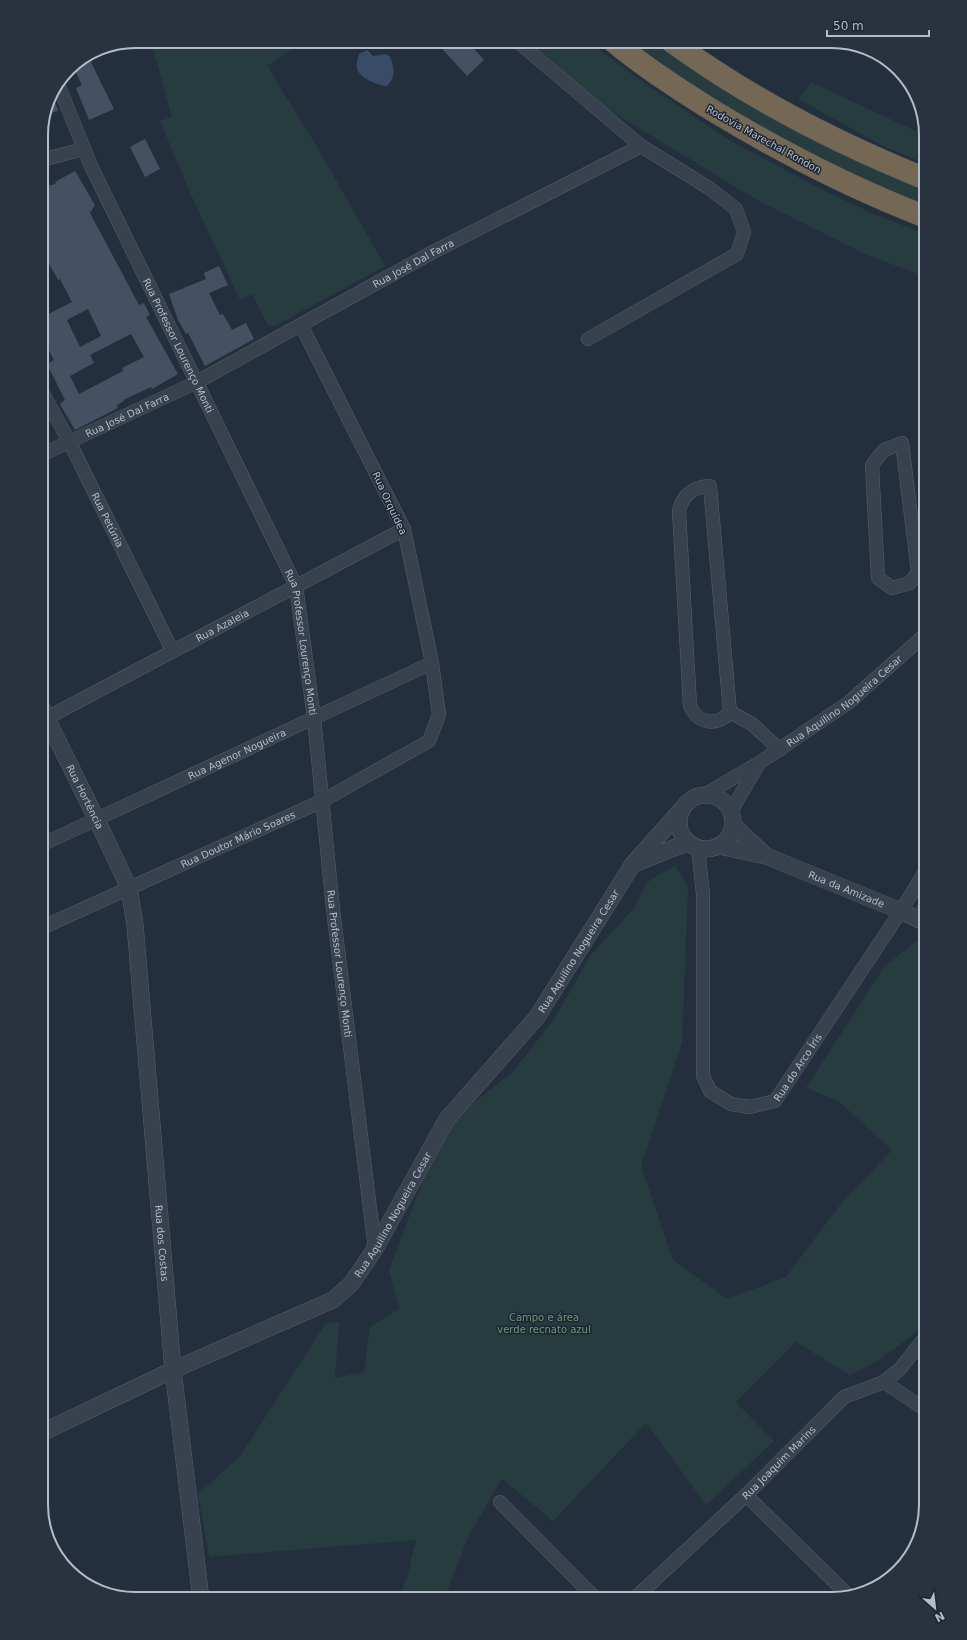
<svg xmlns="http://www.w3.org/2000/svg" width="967" height="1640" viewBox="0 0 967 1640" font-family="'DejaVu Sans',sans-serif">
  <style>
    .green { fill: #263c3f }
    .water { fill: #394c67 }
    .building { fill: #455162; fill-rule: evenodd }
    .lines { fill: none; stroke-linecap: round; stroke-linejoin: round }
    .minor-casing { stroke: #565f6c; stroke-width: 14 }
    .tertiary-casing { stroke: #565f6c; stroke-width: 17 }
    .motorway-casing { stroke: #434c59; stroke-width: 23 }
    .minor { stroke: #38414e; stroke-width: 13 }
    .tertiary { stroke: #38414e; stroke-width: 16 }
    .motorway { stroke: #746855; stroke-width: 22 }
    .labels { text-anchor: middle; stroke-width: 3; stroke-linejoin: round; paint-order: stroke }
    .street-label { font-size: 10px; fill: #b4bcc9; stroke: #1d2633 }
    .park-label { font-size: 10px; fill: #6b9a76; stroke: #1d2633 }
    .rim { fill: none; stroke: #b4bcc9; stroke-width: 2 }
  </style>
  <rect width="100%" height="100%" fill="#242f3e"/>
  <path class="green" d="M 151,41 L 305,41 L 267,66 L 316,145 L 385,266 L 275,326 L 267,324 L 252,294 L 240,300 L 187,186 L 160,121 L 172,117 Z
    M 530,41 L 587,41 L 643,82 L 729,140 L 825,191 L 876,215 L 926,234 L 926,277 L 865,254 L 757,200 L 596,102 Z
    M 625,41 L 654,41 L 672,54 L 926,189 L 926,209 L 881,191 L 743,121 Z
    M 811,82 L 926,136 L 926,164 L 885,147 L 798,99 Z
    M 675,865 L 688,887 L 682,1043 L 641,1166 L 673,1260 L 727,1299 L 786,1277 L 840,1205 L 892,1150 L 837,1100 L 806,1088 L 884,967 L 920,938 L 926,943 L 926,1325 L 881,1359 L 850,1375 L 796,1342 L 736,1402 L 774,1441 L 706,1505 L 646,1423 L 553,1521 L 502,1479 L 469,1535 L 444,1599 L 398,1599 L 407,1578 L 416,1540 L 209,1557 L 198,1494 L 240,1456 L 326,1323 L 339,1322 L 335,1378 L 364,1372 L 370,1327 L 399,1309 L 389,1270 L 443,1127 L 513,1072 L 555,1018 L 590,956 L 635,907 L 646,883 Z
    M 926,890 L 926,913 L 915,908 Z"/>
  <path class="water" d="M 367,50 L 373,56 L 386,54 L 390,57 C 395,69 396,77 387,86 C 378,86 358,77 357,68 C 356,64 358,58 359,54 Z"/>
  <path class="building" d="M 435,41 L 467,41 L 484,60 L 467,76 Z
    M 88,56 L 114,109 L 89,120 L 76,88 L 82,85 L 73,66 Z
    M 52,93 L 58,111 L 44,115 L 48,99 Z
    M 145,139 L 160,169 L 145,177 L 130,147 Z
    M 75,171 L 95,205 L 90,213 L 139,305 L 144,303 L 150,315 L 146,317 L 178,374 L 152,389 L 151,387 L 123,400 L 124,401 L 117,405 L 118,408 L 75,430 L 60,404 L 65,400 L 47,364 L 54,360 L 41,335 L 41,318 L 72,302 L 60,279 L 58,280 L 41,249 L 41,187 L 56,184 L 55,182 ZM 88,309 L 101,336 L 80,347 L 67,320 ZM 131,334 L 144,357 L 122,368 L 123,371 L 79,394 L 70,376 L 94,363 L 90,355 Z
    M 219,266 L 228,285 L 209,293 L 220,315 L 223,314 L 232,330 L 246,323 L 254,339 L 205,366 L 188,333 L 186,334 L 178,320 L 169,294 L 206,279 L 204,273 Z"/>
  <g class="lines">
    <g class="minor-casing">
      <g id="minor">
        <path d="M 517,41 L 641,146 L 709,188 L 736,209 L 744,232 L 737,254 L 588,339"/>
        <path id="s1" d="M 58,84 L 91,166 L 296,586 L 314,718 L 333,909 L 375,1249"/>
        <path d="M 41,160 L 84,149"/>
        <path id="s2" d="M 41,390 L 69,441 L 172,650"/>
        <path d="M 902,443 L 918,572 L 910,583 L 892,588 L 878,578 L 872,465 L 884,450 Z"/>
        <path id="s3" d="M 41,455 L 197,382 L 433,252 L 641,146"/>
        <path d="M 710,486 L 730,712 C 717,727 698,724 690,706 L 679,511 C 683,494 693,487 710,486 Z"/>
        <path d="M 730,712 L 752,724 L 780,750"/>
        <path id="s4" d="M 41,721 L 404,529"/>
        <path id="s5" d="M 706,794 L 759,763 L 848,703 L 926,634"/>
        <path d="M 731,811 L 758,765"/>
        <path id="s6" d="M 41,845 L 432,663"/>
        <path id="s7" d="M 698,848 L 703,894 L 703,1076 L 710,1091 L 731,1104 L 750,1107 L 775,1101 L 901,911 L 926,870"/>
        <path id="s8" d="M 41,928 L 322,801 L 429,741 L 439,715 L 432,663 L 404,529 L 301,325"/>
        <path d="M 884,1382 L 926,1410"/>
        <path d="M 746,1495 L 848,1595"/>
        <path d="M 500,1502 L 596,1599"/>
        <path id="s9" d="M 634,1599 L 746,1495 L 844,1397 L 884,1382 L 900,1369 L 926,1336"/>
      </g>
    </g>
    <g class="tertiary-casing">
      <g id="tertiary">
        <path id="s10" d="M 41,707 L 97,820 L 129,888 L 135,925 L 173,1370 L 201,1599"/>
        <circle cx="706" cy="822" r="27"/>
        <path d="M 733,825 L 766,856"/>
        <path id="s11" d="M 719,846 L 766,856 L 901,911 L 926,923"/>
        <path d="M 636,863 L 686,843"/>
        <path id="s12" d="M 41,1433 L 173,1370 L 333,1300 L 351,1284 L 375,1249 L 447,1119 L 537,1017 L 633,864 L 682,809"/>
      </g>
    </g>
    <g class="motorway-casing">
      <path id="motorway" d="M 613,41 C 644,67 678,89 712,110 C 781,152 851,188 926,217
        M 671,41 C 749,98 837,143 926,179"/>
    </g>
    <use href="#minor" class="minor"/>
    <use href="#tertiary" class="tertiary"/>
    <use href="#motorway" class="motorway"/>
  </g>
  <g class="labels">
    <g class="street-label">
      <text transform="translate(764 139) rotate(29)" y="4">Rodovia Marechal Rondon</text>
      <text dy="4" stroke="none"><textPath href="#s3" startOffset="419">Rua José Dal Farra</textPath></text>
      <text dy="4" stroke="none"><textPath href="#s1" startOffset="288">Rua Professor Lourenço Monti</textPath></text>
      <text dy="4" stroke="none"><textPath href="#s3" startOffset="95">Rua José Dal Farra</textPath></text>
      <text transform="translate(390 503) rotate(65)" y="4">Rua Orquídea</text>
      <text dy="4" stroke="none"><textPath href="#s2" startOffset="146">Rua Petúnia</textPath></text>
      <text dy="4" stroke="none"><textPath href="#s4" startOffset="205">Rua Azaleia</textPath></text>
      <text dy="4" stroke="none"><textPath href="#s1" startOffset="612">Rua Professor Lourenço Monti</textPath></text>
      <text dy="4" stroke="none"><textPath href="#s5" startOffset="167">Rua Aquilino Nogueira Cesar</textPath></text>
      <text dy="4" stroke="none"><textPath href="#s6" startOffset="216">Rua Agenor Nogueira</textPath></text>
      <text dy="4" stroke="none"><textPath href="#s10" startOffset="100">Rua Hortência</textPath></text>
      <text dy="4" stroke="none"><textPath href="#s8" startOffset="216">Rua Doutor Mário Soares</textPath></text>
      <text dy="4" stroke="none"><textPath href="#s11" startOffset="135">Rua da Amizade</textPath></text>
      <text dy="4" stroke="none"><textPath href="#s12" startOffset="750">Rua Aquilino Nogueira Cesar</textPath></text>
      <text dy="4" stroke="none"><textPath href="#s1" startOffset="936">Rua Professor Lourenço Monti</textPath></text>
      <text dy="4" stroke="none"><textPath href="#s7" startOffset="355">Rua do Arco Íris</textPath></text>
      <text dy="4" stroke="none"><textPath href="#s12" startOffset="426">Rua Aquilino Nogueira Cesar</textPath></text>
      <text dy="4" stroke="none"><textPath href="#s10" startOffset="558">Rua dos Costas</textPath></text>
      <text dy="4" stroke="none"><textPath href="#s9" startOffset="199">Rua Joaquim Marins</textPath></text>
    </g>
    <g class="park-label">
      <text x="544" y="1321">Campo e área<tspan x="544" dy="12">verde recnato azul</tspan></text>
    </g>
  </g>
  <path d="M0 0H967V1640H0ZM135 48H832A87 87 0 0 1 919 135V1505A87 87 0 0 1 832 1592H135A87 87 0 0 1 48 1505V135A87 87 0 0 1 135 48Z" fill="#29323f" fill-rule="evenodd"/>
  <path class="rim" d="M135 48H832A87 87 0 0 1 919 135V1505A87 87 0 0 1 832 1592H135A87 87 0 0 1 48 1505V135A87 87 0 0 1 135 48Z"/>
  <g transform="translate(935 1608) rotate(152)" stroke="#1d2633" stroke-width="3" paint-order="stroke">
  <path d="M0-3L7 15L0 10L-7 15Z" fill="#b4bcc9"/>
  <text y="-6" font-size="11" font-weight="bold" text-anchor="middle" fill="#b4bcc9">N</text>
  </g>
  <path d="M827 30v6h102v-6" fill="none" stroke="#b4bcc9" stroke-width="2"/>
  <text x="833" y="30" font-size="12" fill="#b4bcc9" stroke="#1d2633" stroke-width="3" paint-order="stroke">50 m</text>
</svg>
